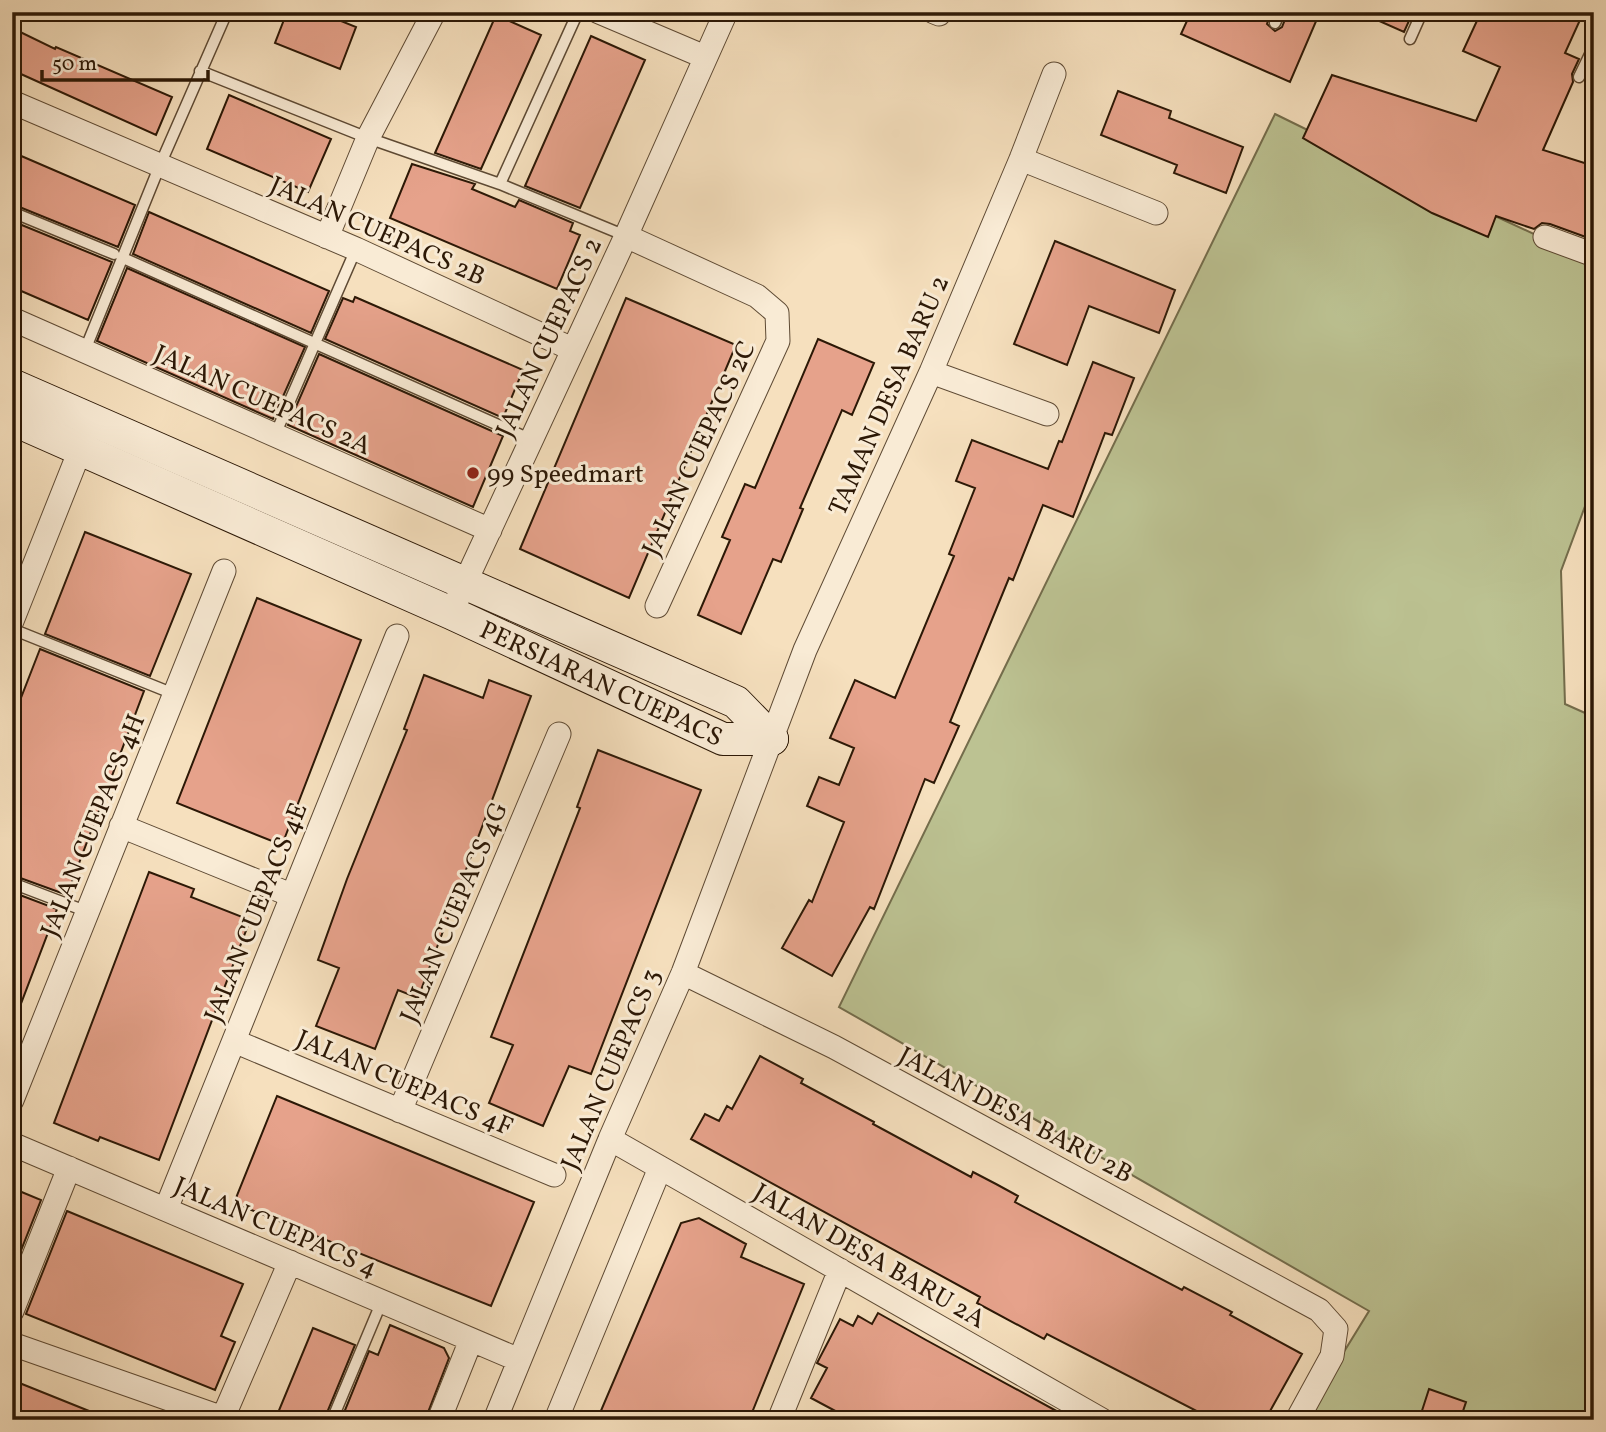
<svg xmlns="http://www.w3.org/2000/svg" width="1606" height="1432" viewBox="0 0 1606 1432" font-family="Vollkorn,serif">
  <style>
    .green { fill: #bcc292; stroke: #746d4c; stroke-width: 2 }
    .building { fill: #e6a28b; stroke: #2c1806; stroke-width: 2 }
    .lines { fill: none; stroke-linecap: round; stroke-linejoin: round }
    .lane-casing { stroke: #5e4a34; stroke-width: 13 }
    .street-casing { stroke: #5e4a34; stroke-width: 25 }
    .secondary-casing { stroke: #2c1806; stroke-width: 34 }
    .lane { stroke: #f9ebd5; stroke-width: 10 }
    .street { stroke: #f9ebd5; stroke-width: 23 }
    .secondary { stroke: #f9ebd5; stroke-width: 32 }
    .poi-dot { fill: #8f2418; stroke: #f9ebd5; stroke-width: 2.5 }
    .labels { text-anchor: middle; stroke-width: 6; stroke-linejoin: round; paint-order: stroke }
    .street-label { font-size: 26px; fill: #2c1806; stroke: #f9ebd5 }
    .poi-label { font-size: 26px; fill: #2c1806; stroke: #f9ebd5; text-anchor: start }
  </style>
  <rect width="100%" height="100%" fill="#f6e0be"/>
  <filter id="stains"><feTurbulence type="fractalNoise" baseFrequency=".00286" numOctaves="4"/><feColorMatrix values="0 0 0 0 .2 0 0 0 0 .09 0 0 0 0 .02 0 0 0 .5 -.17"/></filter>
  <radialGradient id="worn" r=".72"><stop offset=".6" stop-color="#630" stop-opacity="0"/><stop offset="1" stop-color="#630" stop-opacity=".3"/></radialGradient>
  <path class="green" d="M 1275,114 L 1387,169 L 1495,216 L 1594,262 L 1594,482 L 1561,571 L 1565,704 L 1594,717 L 1594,1420 L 1302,1420 L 1369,1311 L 839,1007 Z"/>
  <path class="building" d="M 287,12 L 319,12 L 356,27 L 340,69 L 275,43 Z
    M 1191,12 L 1271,12 L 1267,24 L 1275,31 L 1282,27 L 1288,12 L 1320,12 L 1290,82 L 1181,34 Z
    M 1359,12 L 1413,12 L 1404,32 Z
    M 1481,12 L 1562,12 L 1580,20 L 1565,53 L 1579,59 L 1572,74 L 1573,82 L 1543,150 L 1594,166 L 1594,240 L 1550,224 L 1542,223 L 1534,229 L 1496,216 L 1488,237 L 1432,213 L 1303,138 L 1332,75 L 1476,121 L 1500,67 L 1463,51 Z
    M 496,15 L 541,35 L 481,169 L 435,153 Z
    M 12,28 L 55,49 L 56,47 L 172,97 L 156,135 L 12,70 Z
    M 591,36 L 645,60 L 580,208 L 525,186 Z
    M 1118,91 L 1171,111 L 1169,118 L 1243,147 L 1226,193 L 1174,173 L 1177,165 L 1101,135 Z
    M 229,95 L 331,139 L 308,192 L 207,149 Z
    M 12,152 L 135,205 L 118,247 L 12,204 Z
    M 412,164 L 475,184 L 472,189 L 515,207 L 519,200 L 573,223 L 570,231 L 580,235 L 557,289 L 390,218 Z
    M 149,212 L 329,291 L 311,333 L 133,254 Z
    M 12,221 L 112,262 L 88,320 L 12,287 Z
    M 1055,241 L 1175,290 L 1159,333 L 1089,306 L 1067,365 L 1014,344 Z
    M 127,268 L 305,347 L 273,419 L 97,341 Z
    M 355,297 L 523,370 L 503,418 L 325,339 L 343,298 L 353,302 Z
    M 626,298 L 736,345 L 629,598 L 520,549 Z
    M 818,339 L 874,363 L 852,415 L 842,410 L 800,508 L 803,509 L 781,562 L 773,559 L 741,634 L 698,615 L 730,540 L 722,537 L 745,484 L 755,488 Z
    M 319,354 L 503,436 L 473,507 L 288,425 Z
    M 1093,362 L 1134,378 L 1112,435 L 1105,433 L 1073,517 L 1043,505 L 1013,580 L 1009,578 L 950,722 L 959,726 L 934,783 L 925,779 L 874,909 L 870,907 L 832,976 L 782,948 L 809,900 L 812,902 L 844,822 L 807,806 L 819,777 L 839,785 L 854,748 L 830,738 L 855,680 L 895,698 L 954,556 L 949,554 L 975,488 L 956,481 L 972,440 L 1048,469 L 1059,441 L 1062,442 Z
    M 85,532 L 191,574 L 150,676 L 45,634 Z
    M 257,598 L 361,640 L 282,845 L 177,803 Z
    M 40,649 L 144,691 L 67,895 L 12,875 L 12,721 Z
    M 424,675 L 483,698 L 489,680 L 531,696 L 418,998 L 398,990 L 375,1049 L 316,1026 L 339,968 L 318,960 L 347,879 L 407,730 L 404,729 Z
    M 598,750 L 701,790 L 591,1074 L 569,1066 L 543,1126 L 489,1103 L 513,1045 L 491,1037 L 580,808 L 577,807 Z
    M 149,872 L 194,889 L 191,897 L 250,920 L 159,1160 L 100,1137 L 98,1141 L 54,1123 Z
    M 12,892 L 57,909 L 14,1022 L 12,1022 Z
    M 760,1056 L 803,1079 L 801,1083 L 874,1122 L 873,1124 L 971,1177 L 973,1172 L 996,1184 L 1018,1196 L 1015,1202 L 1182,1290 L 1184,1287 L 1232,1312 L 1230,1315 L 1302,1354 L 1265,1420 L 1214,1420 L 1047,1334 L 1044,1339 L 977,1303 L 980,1297 L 691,1139 L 705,1114 L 719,1121 L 727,1106 L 732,1109 Z
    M 277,1096 L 534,1202 L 491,1306 L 234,1203 Z
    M 12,1188 L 41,1200 L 12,1273 Z
    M 67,1211 L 243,1284 L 221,1336 L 235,1342 L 215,1390 L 26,1314 Z
    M 699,1218 L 746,1244 L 741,1257 L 804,1284 L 749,1420 L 597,1420 L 681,1223 Z
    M 878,1313 L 926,1340 L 1073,1420 L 838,1420 L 841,1414 L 811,1398 L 827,1368 L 817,1363 L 840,1319 L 853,1326 L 858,1316 L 872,1324 Z
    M 390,1325 L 444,1348 L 449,1358 L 425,1420 L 341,1420 L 369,1351 L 378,1355 Z
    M 313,1328 L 355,1345 L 324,1420 L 275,1420 Z
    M 12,1380 L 109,1419 L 109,1420 L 12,1420 Z
    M 1429,1389 L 1466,1402 L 1460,1420 L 1419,1420 Z"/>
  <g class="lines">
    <g class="lane-casing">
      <path id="lane" d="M 1275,23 L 1280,12
        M 1410,39 L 1422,12
        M 200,71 L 368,138 L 500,184 L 626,236
        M 1579,77 L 1594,46
        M 500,184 L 578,12
        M 12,212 L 114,254
        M 123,258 L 532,440
        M 85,350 L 160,165 L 227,12
        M 275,435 L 356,249
        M 12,629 L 174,694
        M 12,883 L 88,912
        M 332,1420 L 382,1301"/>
    </g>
    <g class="street-casing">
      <path id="street" d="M 599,12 L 705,57
        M 934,12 L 939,14
        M 12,102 L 356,249 L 572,349
        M 1021,159 L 1156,213
        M 626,236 L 757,296 L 777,313 L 778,341 L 657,606
        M 327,237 L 368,138 L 434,12
        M 1545,237 L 1594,255
        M 12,319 L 490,530
        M 931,372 L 1047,414
        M 451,613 L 626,236 L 726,12
        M 12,621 L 86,435
        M 121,826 L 291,895
        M 683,973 L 834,1047 L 1319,1310 L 1336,1329 L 1332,1356 L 1297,1420
        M 234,1041 L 554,1175
        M 12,1100 L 224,571
        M 400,1111 L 559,734
        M 610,1139 L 1102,1420
        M 12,1144 L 519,1360
        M 166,1209 L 397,636
        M 12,1311 L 69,1168
        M 12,1344 L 223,1418
        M 222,1420 L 290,1262
        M 439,1420 L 471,1340
        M 495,1420 L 610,1139 L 683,973 L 805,650 L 931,372 L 1021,159 L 1054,74
        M 556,1420 L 660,1168
        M 779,1420 L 840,1270"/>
    </g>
    <g class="secondary-casing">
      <g id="secondary">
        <path d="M 12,385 L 736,702 L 772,739"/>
        <path id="s1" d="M 12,419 L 451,613 L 723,739 L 772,739"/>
      </g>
    </g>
    <use href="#lane" class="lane"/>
    <use href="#street" class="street"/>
    <use href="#secondary" class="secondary"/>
  </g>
  <circle class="poi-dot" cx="473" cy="473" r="7"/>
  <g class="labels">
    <g class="street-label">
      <text transform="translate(378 230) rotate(24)" y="9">JALAN CUEPACS 2B</text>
      <text transform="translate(548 337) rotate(-65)" y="9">JALAN CUEPACS 2</text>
      <text transform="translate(888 395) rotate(-66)" y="9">TAMAN DESA BARU 2</text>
      <text transform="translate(263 399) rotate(24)" y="9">JALAN CUEPACS 2A</text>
      <text transform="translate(698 448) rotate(-65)" y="9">JALAN CUEPACS 2C</text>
      <text dy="9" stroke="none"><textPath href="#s1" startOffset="646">PERSIARAN CUEPACS</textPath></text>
      <text transform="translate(92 825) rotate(-68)" y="9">JALAN CUEPACS 4H</text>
      <text transform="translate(255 912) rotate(-68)" y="9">JALAN CUEPACS 4E</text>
      <text transform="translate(453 912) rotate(-67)" y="9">JALAN CUEPACS 4G</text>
      <text transform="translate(610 1069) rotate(-67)" y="9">JALAN CUEPACS 3</text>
      <text transform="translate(405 1082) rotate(23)" y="9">JALAN CUEPACS 4F</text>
      <text transform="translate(1016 1114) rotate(28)" y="9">JALAN DESA BARU 2B</text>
      <text transform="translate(276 1226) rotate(23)" y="9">JALAN CUEPACS 4</text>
      <text transform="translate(870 1255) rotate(30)" y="9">JALAN DESA BARU 2A</text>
    </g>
    <g class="poi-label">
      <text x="487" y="482">99 Speedmart</text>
    </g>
  </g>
  <rect width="1606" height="1432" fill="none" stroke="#f6e0be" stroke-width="42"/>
  <rect x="14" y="14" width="1578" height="1404" fill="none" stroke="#2c1806" stroke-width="3.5"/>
  <rect x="21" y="21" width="1564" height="1390" fill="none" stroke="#2c1806" stroke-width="2"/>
  <path d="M42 70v10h166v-10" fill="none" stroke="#2c1806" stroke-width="3.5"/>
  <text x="52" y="70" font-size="21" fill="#2c1806" stroke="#f9ebd5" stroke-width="5" paint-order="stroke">50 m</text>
  <rect width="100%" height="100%" filter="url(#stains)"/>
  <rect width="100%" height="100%" fill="url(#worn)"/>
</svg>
